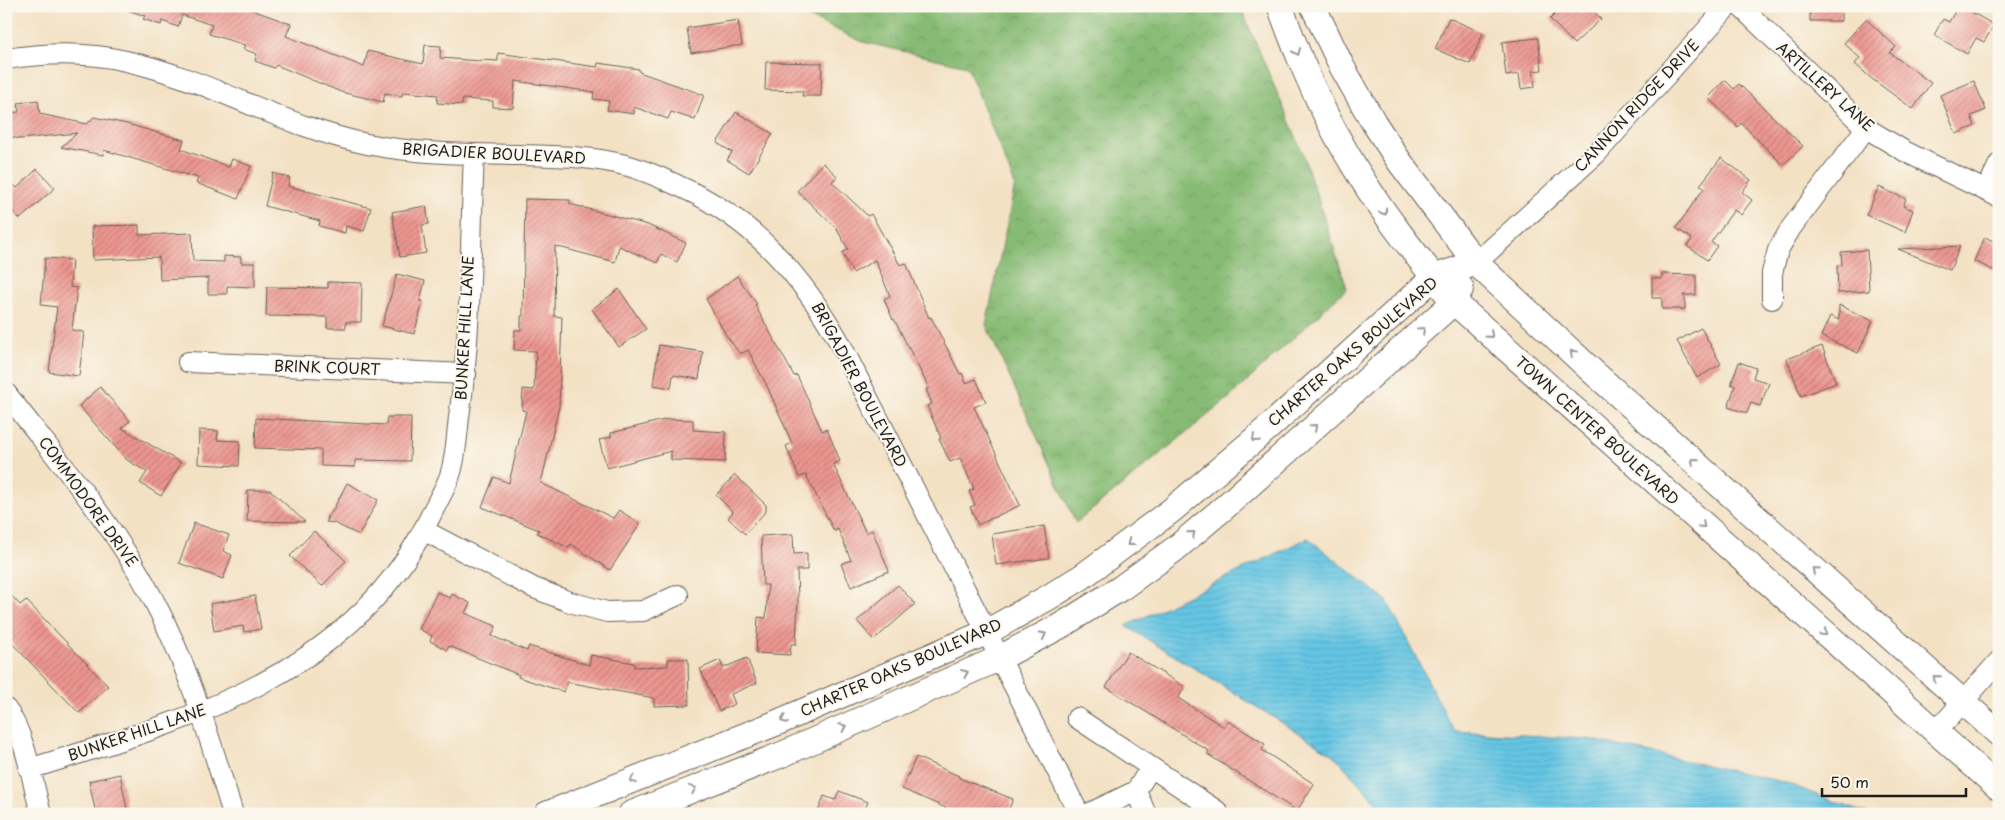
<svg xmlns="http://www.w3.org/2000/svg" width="2005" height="820" viewBox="0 0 2005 820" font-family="'Playpen Sans',sans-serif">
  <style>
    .forest { fill: url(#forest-crowns); stroke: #526c48 }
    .water { fill: url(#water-rules); stroke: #407180 }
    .building { fill: url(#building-hatch) }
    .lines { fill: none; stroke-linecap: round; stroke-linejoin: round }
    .minor-casing { stroke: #676157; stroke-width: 22 }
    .tertiary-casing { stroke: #676157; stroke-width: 27 }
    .minor { stroke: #fff; stroke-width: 20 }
    .tertiary { stroke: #fff; stroke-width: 25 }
    .oneway { stroke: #999 }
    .labels { text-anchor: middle; stroke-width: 4; stroke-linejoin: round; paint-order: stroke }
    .street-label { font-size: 15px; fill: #1c1c1c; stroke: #fbf7ec }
  </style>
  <defs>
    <pattern id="forest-crowns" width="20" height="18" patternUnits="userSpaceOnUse" patternTransform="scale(1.25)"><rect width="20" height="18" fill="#87bb75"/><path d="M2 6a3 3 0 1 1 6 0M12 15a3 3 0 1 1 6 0" fill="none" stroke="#74a065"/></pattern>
    <pattern id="water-rules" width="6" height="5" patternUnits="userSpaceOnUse" patternTransform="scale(1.25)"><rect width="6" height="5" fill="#65c6e4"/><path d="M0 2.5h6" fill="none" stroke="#57aac3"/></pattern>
    <pattern id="building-hatch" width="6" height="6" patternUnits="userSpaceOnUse" patternTransform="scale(1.25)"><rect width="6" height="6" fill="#ed9690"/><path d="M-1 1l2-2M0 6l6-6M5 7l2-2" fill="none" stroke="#bf7a75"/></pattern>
  </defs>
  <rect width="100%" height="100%" fill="#fbf7ec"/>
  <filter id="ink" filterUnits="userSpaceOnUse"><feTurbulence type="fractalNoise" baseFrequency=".02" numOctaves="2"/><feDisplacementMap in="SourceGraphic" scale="10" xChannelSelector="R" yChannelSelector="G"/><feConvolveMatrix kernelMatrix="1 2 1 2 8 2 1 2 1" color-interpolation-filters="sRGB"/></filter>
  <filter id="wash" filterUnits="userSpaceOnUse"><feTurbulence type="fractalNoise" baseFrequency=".0096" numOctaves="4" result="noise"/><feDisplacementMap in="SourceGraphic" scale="20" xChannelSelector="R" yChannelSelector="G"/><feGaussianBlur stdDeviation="1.12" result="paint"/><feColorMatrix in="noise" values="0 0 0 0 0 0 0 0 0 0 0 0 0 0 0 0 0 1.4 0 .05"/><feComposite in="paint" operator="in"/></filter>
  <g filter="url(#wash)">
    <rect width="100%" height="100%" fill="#f3e1c4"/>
    <path class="forest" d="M 785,6 L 1240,6 L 1302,151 L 1347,288 L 1230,397 L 1076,523 L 986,325 L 1015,185 L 967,66 L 863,42 Z"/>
    <path class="water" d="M 1308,538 L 1387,601 L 1454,731 L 1587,739 L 1783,782 L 1867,814 L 1386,814 L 1334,755 L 1126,626 Z"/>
    <g id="blocks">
      <path class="building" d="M 125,6 L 241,6 L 291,24 L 286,36 L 364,67 L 368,51 L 423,64 L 425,45 L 441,46 L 440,58 L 480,61 L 480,60 L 498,61 L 498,53 L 597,67 L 598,63 L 639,69 L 639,72 L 704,95 L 695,120 L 671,112 L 668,119 L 634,107 L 634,114 L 607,110 L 609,101 L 593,99 L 594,92 L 515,81 L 513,108 L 493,107 L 493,101 L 463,99 L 462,105 L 437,103 L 438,95 L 403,92 L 402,96 L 385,93 L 383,102 L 341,92 L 276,65 L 274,68 L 255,61 L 257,54 L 243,49 L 245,45 L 209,34 L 212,25 L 182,15 L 178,27 L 162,21 L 161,25 L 143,19 L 145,16 L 125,9 Z
        M 1563,6 L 1589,6 L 1601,19 L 1574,44 L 1550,19 Z
        M 1810,6 L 1841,6 L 1841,21 L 1810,21 Z
        M 1958,6 L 1961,6 L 1994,25 L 1984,42 L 1976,38 L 1967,54 L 1934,35 L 1943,19 L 1949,22 Z
        M 1449,18 L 1483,33 L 1470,64 L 1435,49 Z
        M 1866,19 L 1896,47 L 1890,53 L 1931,83 L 1913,109 L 1872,79 L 1855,64 L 1860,58 L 1844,43 Z
        M 738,20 L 742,45 L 691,53 L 687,28 Z
        M 1538,38 L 1542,70 L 1533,71 L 1535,87 L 1521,89 L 1519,74 L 1506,76 L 1502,42 Z
        M 766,62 L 822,63 L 821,96 L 802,96 L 803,91 L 765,90 Z
        M 1725,80 L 1734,89 L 1739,84 L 1803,146 L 1783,165 L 1741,123 L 1738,127 L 1708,98 Z
        M 1974,81 L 1986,110 L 1971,116 L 1975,126 L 1956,134 L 1940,95 Z
        M 38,100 L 40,114 L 87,124 L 94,117 L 127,124 L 184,140 L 181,149 L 229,167 L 232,159 L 251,166 L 238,199 L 196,183 L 198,178 L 104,150 L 103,155 L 61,147 L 77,133 L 21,139 L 6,136 L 6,113 L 19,112 L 18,103 Z
        M 736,112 L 773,134 L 749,173 L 727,160 L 732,152 L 717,143 Z
        M 1721,158 L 1751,180 L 1742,192 L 1752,200 L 1741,215 L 1734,210 L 1711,242 L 1717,246 L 1707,260 L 1687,246 L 1692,239 L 1676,228 L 1704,188 L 1700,185 Z
        M 823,163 L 837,176 L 832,182 L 868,216 L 871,214 L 900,265 L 906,263 L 929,318 L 931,317 L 960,374 L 962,373 L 966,383 L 976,379 L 986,402 L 974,407 L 1020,505 L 978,525 L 970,507 L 975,505 L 969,491 L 974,489 L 960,458 L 950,462 L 939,439 L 941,438 L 927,406 L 932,404 L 926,389 L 929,388 L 894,319 L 893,320 L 884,299 L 890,296 L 875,260 L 853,273 L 842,253 L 848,249 L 836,228 L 797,191 Z
        M 37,169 L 55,188 L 20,219 L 6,204 L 6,177 L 17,188 Z
        M 273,173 L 290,178 L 288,186 L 371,208 L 364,231 L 346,226 L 345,233 L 319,226 L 320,221 L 265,206 Z
        M 1879,187 L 1906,199 L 1903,206 L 1913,210 L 1905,232 L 1866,215 Z
        M 525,199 L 570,200 L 570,204 L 648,225 L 686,243 L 677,262 L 661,254 L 657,263 L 619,246 L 615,262 L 555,246 L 554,316 L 562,317 L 559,407 L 541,483 L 613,518 L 619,510 L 640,524 L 610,570 L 571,544 L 569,548 L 537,533 L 539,530 L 482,507 L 494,477 L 509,483 L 526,411 L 522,410 L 523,389 L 534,390 L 536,351 L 514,350 L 515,330 L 521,330 L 521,316 L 523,316 Z
        M 426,206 L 429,224 L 422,225 L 426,253 L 400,257 L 392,212 Z
        M 139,225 L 139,235 L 192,233 L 193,261 L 224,262 L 224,256 L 241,257 L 241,263 L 255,263 L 255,287 L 227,286 L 227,294 L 208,294 L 208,278 L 160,280 L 159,257 L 93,260 L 92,226 Z
        M 1985,237 L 1999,244 L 1999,273 L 1974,261 Z
        M 1960,246 L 1950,270 L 1898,249 Z
        M 1867,250 L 1869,291 L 1838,293 L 1837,266 L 1842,265 L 1841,252 Z
        M 45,258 L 72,260 L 70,287 L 77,288 L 72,330 L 84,332 L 79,376 L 49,372 L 57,307 L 41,305 Z
        M 397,274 L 425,281 L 420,301 L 423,302 L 414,334 L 382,326 Z
        M 1662,274 L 1696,275 L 1696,295 L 1683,295 L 1685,298 L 1685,309 L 1662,309 L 1662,298 L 1652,298 L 1652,278 L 1662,279 Z
        M 737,276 L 757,304 L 755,305 L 794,376 L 797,375 L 822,431 L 827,429 L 840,461 L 833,464 L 866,533 L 872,530 L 889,571 L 851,587 L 841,564 L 851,560 L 838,529 L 834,531 L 806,475 L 799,477 L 786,446 L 792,443 L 767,386 L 748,350 L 740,354 L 726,335 L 706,299 Z
        M 328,282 L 362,283 L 361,322 L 346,322 L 346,328 L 327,328 L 327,317 L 266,316 L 267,287 L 328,288 Z
        M 619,289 L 646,329 L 619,347 L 592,309 Z
        M 1839,305 L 1873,321 L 1858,353 L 1821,336 L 1830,316 L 1839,320 Z
        M 1701,328 L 1721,364 L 1697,378 L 1677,341 Z
        M 659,345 L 703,352 L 699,379 L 673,375 L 671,388 L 653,385 Z
        M 1822,346 L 1836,383 L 1801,396 L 1787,359 Z
        M 1739,362 L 1756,368 L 1753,378 L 1769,383 L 1760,406 L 1751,403 L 1747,413 L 1728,407 L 1735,386 L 1731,384 Z
        M 100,387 L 130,421 L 122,428 L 181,463 L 161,496 L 140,483 L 147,472 L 127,460 L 79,406 Z
        M 387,417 L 411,417 L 410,461 L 355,460 L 355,467 L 321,466 L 321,450 L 255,448 L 256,418 L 386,425 Z
        M 668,419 L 693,420 L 693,430 L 726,432 L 725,462 L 671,460 L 671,451 L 607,468 L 599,440 L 611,437 L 611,433 Z
        M 199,430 L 218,431 L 217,440 L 240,441 L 239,466 L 198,464 Z
        M 735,475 L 766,505 L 766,511 L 745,534 L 728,518 L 733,512 L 716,495 Z
        M 347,483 L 378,500 L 359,535 L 334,523 L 326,522 L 328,519 L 326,518 L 332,512 Z
        M 248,490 L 270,490 L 305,522 L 247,521 Z
        M 194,523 L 229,535 L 223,551 L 232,555 L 223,579 L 179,563 Z
        M 1044,526 L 1049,558 L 996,565 L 992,534 Z
        M 314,531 L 346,561 L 322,586 L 290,556 Z
        M 793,534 L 794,554 L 807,553 L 807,570 L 797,570 L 798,600 L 796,644 L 791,644 L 790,655 L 756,653 L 758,617 L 766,618 L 768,585 L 763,585 L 761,536 Z
        M 898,585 L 915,604 L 874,640 L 857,621 Z
        M 6,590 L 20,605 L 26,600 L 108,686 L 79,713 L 6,637 Z
        M 437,592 L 450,598 L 452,594 L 470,603 L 465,613 L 496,626 L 492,636 L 527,651 L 529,646 L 589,665 L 591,655 L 634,663 L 634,667 L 668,666 L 668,659 L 688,659 L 689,705 L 654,706 L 654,698 L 567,682 L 564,692 L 518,677 L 519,675 L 449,646 L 447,650 L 430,641 L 432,636 L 419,629 Z
        M 255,596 L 261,629 L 244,632 L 243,626 L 214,631 L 210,604 Z
        M 1128,652 L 1185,687 L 1178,698 L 1224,727 L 1228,721 L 1265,744 L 1262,750 L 1314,784 L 1297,811 L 1207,754 L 1209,751 L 1106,687 Z
        M 747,658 L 757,683 L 731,694 L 735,704 L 719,711 L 700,669 L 720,660 L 723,668 Z
        M 916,757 L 959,776 L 959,778 L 1013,799 L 1007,814 L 960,814 L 902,789 Z
        M 120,774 L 128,814 L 96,814 L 89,781 Z
        M 839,791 L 868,802 L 864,812 L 866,814 L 817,814 L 824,796 L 835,800 Z"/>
    </g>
  </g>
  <g filter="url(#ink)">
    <use href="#blocks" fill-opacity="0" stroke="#676157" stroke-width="1"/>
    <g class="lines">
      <g class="minor-casing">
        <path id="minor" d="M 1740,6 L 1866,128 L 1906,152 L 1999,197
          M 6,59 C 45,53 87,52 126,61 C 209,79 283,127 367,144 C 416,154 469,154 519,155 C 554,156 591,156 625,165 C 644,170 664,179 681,187 C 753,219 802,276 840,343 L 1079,814
          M 1986,191 L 1999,164
          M 1476,263 L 1597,153 L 1728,6
          M 1772,299 L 1772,273 L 1778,250 L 1791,228 L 1866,128
          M 188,362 L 466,374
          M 6,393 C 57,459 113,523 152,597 C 189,666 210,740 233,814
          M 423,530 L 534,588 L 570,602 L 607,612 L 643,611 L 678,595
          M 6,709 C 25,733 33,784 41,814
          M 1077,718 L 1217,811 L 1219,814
          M 1936,732 L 1999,661
          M 29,769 C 186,720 353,677 431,515 C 437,501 447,487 451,472 C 456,455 457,435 459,417 C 472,330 470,241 474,154
          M 1136,791 L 1146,814
          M 1088,814 L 1136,791 L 1151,767"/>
      </g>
      <g class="tertiary-casing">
        <path id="tertiary" d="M 1280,6 C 1300,63 1325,119 1357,171 C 1385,217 1420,260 1454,302 L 1999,788
          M 1313,6 L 1342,67 L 1374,123 L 1399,161 L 1476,263 L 1592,371 L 1999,734
          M 547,814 L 774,724 L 987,632 L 1049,597 L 1083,576 L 1172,510 L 1269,427 L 1434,277 L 1476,263
          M 631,814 L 783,754 L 1000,658 L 1062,625 L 1121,588 L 1175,549 L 1226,506 L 1454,302 L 1461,288"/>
      </g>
      <use href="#minor" class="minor"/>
      <use href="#tertiary" class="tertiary"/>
    </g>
    <defs><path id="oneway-chevron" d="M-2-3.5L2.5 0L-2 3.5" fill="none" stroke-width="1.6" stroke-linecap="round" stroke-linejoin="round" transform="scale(1.25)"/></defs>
    <g class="oneway">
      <use href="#oneway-chevron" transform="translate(1297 52) rotate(68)"/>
      <use href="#oneway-chevron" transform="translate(1384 212) rotate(55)"/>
      <use href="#oneway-chevron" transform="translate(1422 330) rotate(-42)"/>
      <use href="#oneway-chevron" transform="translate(1490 335) rotate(42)"/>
      <use href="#oneway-chevron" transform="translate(1573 353) rotate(-137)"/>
      <use href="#oneway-chevron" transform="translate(1314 427) rotate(-42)"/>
      <use href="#oneway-chevron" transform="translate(1255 439) rotate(139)"/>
      <use href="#oneway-chevron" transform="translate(1694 461) rotate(-139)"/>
      <use href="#oneway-chevron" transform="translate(1702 525) rotate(42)"/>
      <use href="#oneway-chevron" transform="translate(1192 534) rotate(-40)"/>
      <use href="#oneway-chevron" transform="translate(1130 543) rotate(143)"/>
      <use href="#oneway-chevron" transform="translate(1815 570) rotate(-138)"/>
      <use href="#oneway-chevron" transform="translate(1824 633) rotate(42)"/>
      <use href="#oneway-chevron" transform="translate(1043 635) rotate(-28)"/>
      <use href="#oneway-chevron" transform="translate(965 673) rotate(-24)"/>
      <use href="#oneway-chevron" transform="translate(1936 678) rotate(-139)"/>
      <use href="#oneway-chevron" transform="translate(784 720) rotate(157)"/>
      <use href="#oneway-chevron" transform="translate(843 727) rotate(-24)"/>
      <use href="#oneway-chevron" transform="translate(633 780) rotate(158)"/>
      <use href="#oneway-chevron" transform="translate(693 789) rotate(-22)"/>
    </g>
  </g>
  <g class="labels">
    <g class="street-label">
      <text transform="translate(1825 87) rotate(42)" y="5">ARTILLERY LANE</text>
      <text transform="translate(1637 106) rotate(-47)" y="5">CANNON RIDGE DRIVE</text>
      <text transform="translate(494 154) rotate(3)" y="5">BRIGADIER BOULEVARD</text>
      <text transform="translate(465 328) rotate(-87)" y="5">BUNKER HILL LANE</text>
      <text transform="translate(1353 352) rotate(-41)" y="5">CHARTER OAKS BOULEVARD</text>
      <text transform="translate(327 368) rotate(2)" y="5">BRINK COURT</text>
      <text transform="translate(859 385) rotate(62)" y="5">BRIGADIER BOULEVARD</text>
      <text transform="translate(1597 431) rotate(42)" y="5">TOWN CENTER BOULEVARD</text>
      <text transform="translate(88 502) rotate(54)" y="5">COMMODORE DRIVE</text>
      <text transform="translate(901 668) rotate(-24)" y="5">CHARTER OAKS BOULEVARD</text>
      <text transform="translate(137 733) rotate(-19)" y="5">BUNKER HILL LANE</text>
    </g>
  </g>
  <rect width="2005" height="820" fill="none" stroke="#fbf7ec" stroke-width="25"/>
  <path d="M1822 788v8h144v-8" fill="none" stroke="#1c1c1c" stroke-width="2.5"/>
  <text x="1830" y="788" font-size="15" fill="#1c1c1c" stroke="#fbf7ec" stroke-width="4" paint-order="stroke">50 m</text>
</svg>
